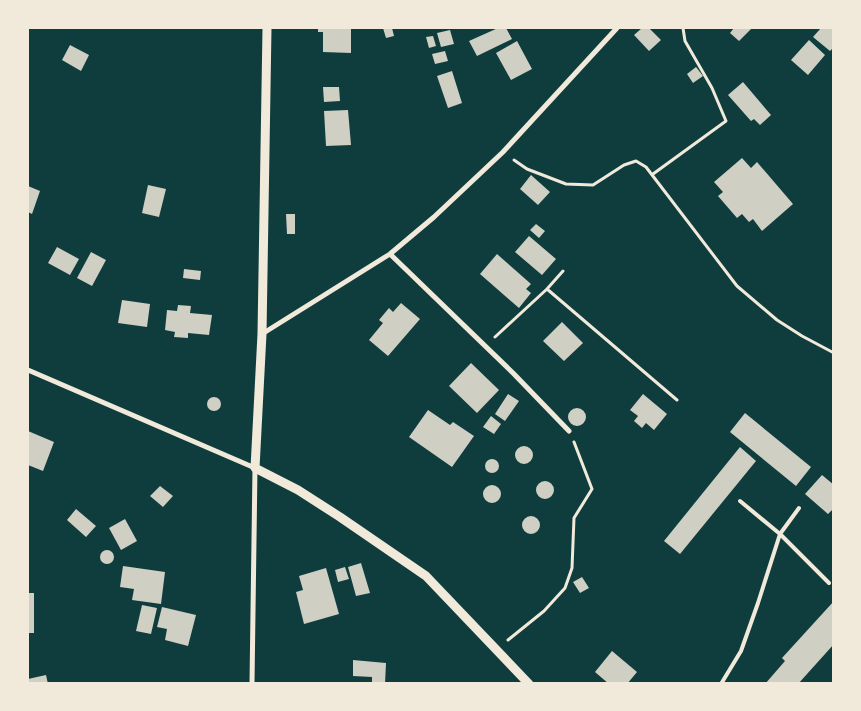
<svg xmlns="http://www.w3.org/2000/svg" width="861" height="711" viewBox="0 0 861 711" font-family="'Libre Baskerville',serif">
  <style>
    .building { fill: #cfcfc3 }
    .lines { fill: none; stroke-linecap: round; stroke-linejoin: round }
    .path { stroke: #f1e9da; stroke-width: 3 }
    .service { stroke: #f1e9da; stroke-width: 4 }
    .minor { stroke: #f1e9da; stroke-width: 5 }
    .tertiary { stroke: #f1e9da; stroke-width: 9 }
  </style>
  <rect width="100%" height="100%" fill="#0f3d3e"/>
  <path class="building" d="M 318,28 L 351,28 L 351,53 L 323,52 L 323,32 L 318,32 Z
    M 383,28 L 392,28 L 394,36 L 386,38 Z
    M 498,28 L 506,28 L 512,39 L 477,56 L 469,41 Z
    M 642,28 L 649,28 L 661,40 L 649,51 L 634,35 Z
    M 734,28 L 752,28 L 739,41 L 730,33 Z
    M 821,28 L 834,28 L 834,47 L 830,51 L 813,37 Z
    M 450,30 L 454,44 L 441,47 L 437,33 Z
    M 433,36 L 436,46 L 429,48 L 426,37 Z
    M 809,40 L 825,55 L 808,75 L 791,60 Z
    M 517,41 L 532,69 L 511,80 L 496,53 Z
    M 70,45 L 89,55 L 81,71 L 62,60 Z
    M 445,51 L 448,61 L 435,64 L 432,54 Z
    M 696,67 L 703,76 L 693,83 L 687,74 Z
    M 452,71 L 462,103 L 448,108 L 437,76 Z
    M 743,82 L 771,115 L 760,125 L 754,119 L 751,121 L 728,95 Z
    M 323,87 L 339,87 L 340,101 L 324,102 Z
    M 348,110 L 351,145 L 326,146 L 324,111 Z
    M 742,158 L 751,168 L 757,162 L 793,204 L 762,231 L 753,219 L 749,222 L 742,214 L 737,218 L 718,196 L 723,192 L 714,182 Z
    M 531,175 L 550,192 L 538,205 L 520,189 Z
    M 148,185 L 166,189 L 159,217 L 142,213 Z
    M 28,186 L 40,191 L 32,214 L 28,212 Z
    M 286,214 L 295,214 L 295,234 L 287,234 Z
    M 536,224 L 545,231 L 539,238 L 530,230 Z
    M 529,236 L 556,259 L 542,275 L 515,252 Z
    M 57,247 L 79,259 L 70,275 L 48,263 Z
    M 91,252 L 106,260 L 92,286 L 77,278 Z
    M 497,254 L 531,284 L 526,289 L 531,293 L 519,308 L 480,274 Z
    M 184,269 L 201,271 L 200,280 L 183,278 Z
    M 122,300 L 150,304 L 147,327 L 118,323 Z
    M 401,303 L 420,319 L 388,356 L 369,340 L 383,323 L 379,320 L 389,308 L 393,312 Z
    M 178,305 L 191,306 L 190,313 L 212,315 L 209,335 L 188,333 L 188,338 L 174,337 L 175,332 L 165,330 L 167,310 L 177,311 Z
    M 562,322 L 583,343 L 564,361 L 543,341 Z
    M 471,363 L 499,390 L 477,413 L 449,386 Z
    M 508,394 L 519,401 L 505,421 L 495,414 Z
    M 643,394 L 667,414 L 654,430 L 646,423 L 642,428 L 634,421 L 638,416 L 630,410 Z
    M207 404a7 7 0 1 1 14 0a7 7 0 1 1-14 0Z
    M568 417a9 9 0 1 1 18 0a9 9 0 1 1-18 0Z
    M 428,410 L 450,425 L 453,422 L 474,436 L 452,467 L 409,437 Z
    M 745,413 L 811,467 L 796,486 L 730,432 Z
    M 491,416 L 501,424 L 494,434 L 483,427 Z
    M 28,431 L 54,442 L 43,471 L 28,465 Z
    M515 455a9 9 0 1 1 18 0a9 9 0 1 1-18 0Z
    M 740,447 L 756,461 L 680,554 L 664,541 Z
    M485 466a7 7 0 1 1 14 0a7 7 0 1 1-14 0Z
    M 822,475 L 834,485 L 834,508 L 828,514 L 805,494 Z
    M536 490a9 9 0 1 1 18 0a9 9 0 1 1-18 0Z
    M483 494a9 9 0 1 1 18 0a9 9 0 1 1-18 0Z
    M 160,486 L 173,496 L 163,507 L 150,496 Z
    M 76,509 L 96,526 L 86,537 L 67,520 Z
    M522 525a9 9 0 1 1 18 0a9 9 0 1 1-18 0Z
    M 125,519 L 137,541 L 121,550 L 109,528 Z
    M100 557a7 7 0 1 1 14 0a7 7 0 1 1-14 0Z
    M 361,563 L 370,593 L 356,596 L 348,567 Z
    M 123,566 L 165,572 L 161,604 L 132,600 L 134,589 L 120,587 Z
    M 345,567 L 349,579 L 338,582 L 335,570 Z
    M 326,568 L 339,614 L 304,624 L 296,592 L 303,590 L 299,576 Z
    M 582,577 L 589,588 L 580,593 L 573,582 Z
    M 28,593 L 34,593 L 34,633 L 28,633 Z
    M 834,601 L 834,644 L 798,684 L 765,684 L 785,661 L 782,658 Z
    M 142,605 L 157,608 L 151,634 L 136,631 Z
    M 162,607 L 196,615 L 188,646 L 165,640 L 167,629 L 157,627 Z
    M 612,651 L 637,672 L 627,684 L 609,684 L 595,672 Z
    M 353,660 L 386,663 L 385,684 L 372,684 L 372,677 L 353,676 Z
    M 46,675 L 48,684 L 28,684 L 28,679 Z"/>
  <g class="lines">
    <path class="path" d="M 514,160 L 527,169 L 566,184 L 593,185 L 624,165 L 636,161 L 646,167 L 737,286 L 777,320 L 802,336 L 834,353
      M 653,174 L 726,121 L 712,88 L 685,41 L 683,28
      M 547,289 L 677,400
      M 495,337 L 547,289 L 563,271
      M 508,640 L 544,611 L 565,588 L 572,568 L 574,518 L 592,489 L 574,442"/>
    <path class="service" d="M 740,501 L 780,534 L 829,583
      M 721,684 L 741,651 L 758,603 L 780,534 L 799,508"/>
    <path class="minor" d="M 390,254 L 513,373 L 569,431
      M 262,334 L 390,254 L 434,217 L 503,152 L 617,28
      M 28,370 L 255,468 L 252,684"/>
    <path class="tertiary" d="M 267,28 L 262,334 L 255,468 L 298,490 L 340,517 L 426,576 L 529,684"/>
  </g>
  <rect width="861" height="711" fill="none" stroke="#f1e9da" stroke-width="58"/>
</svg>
